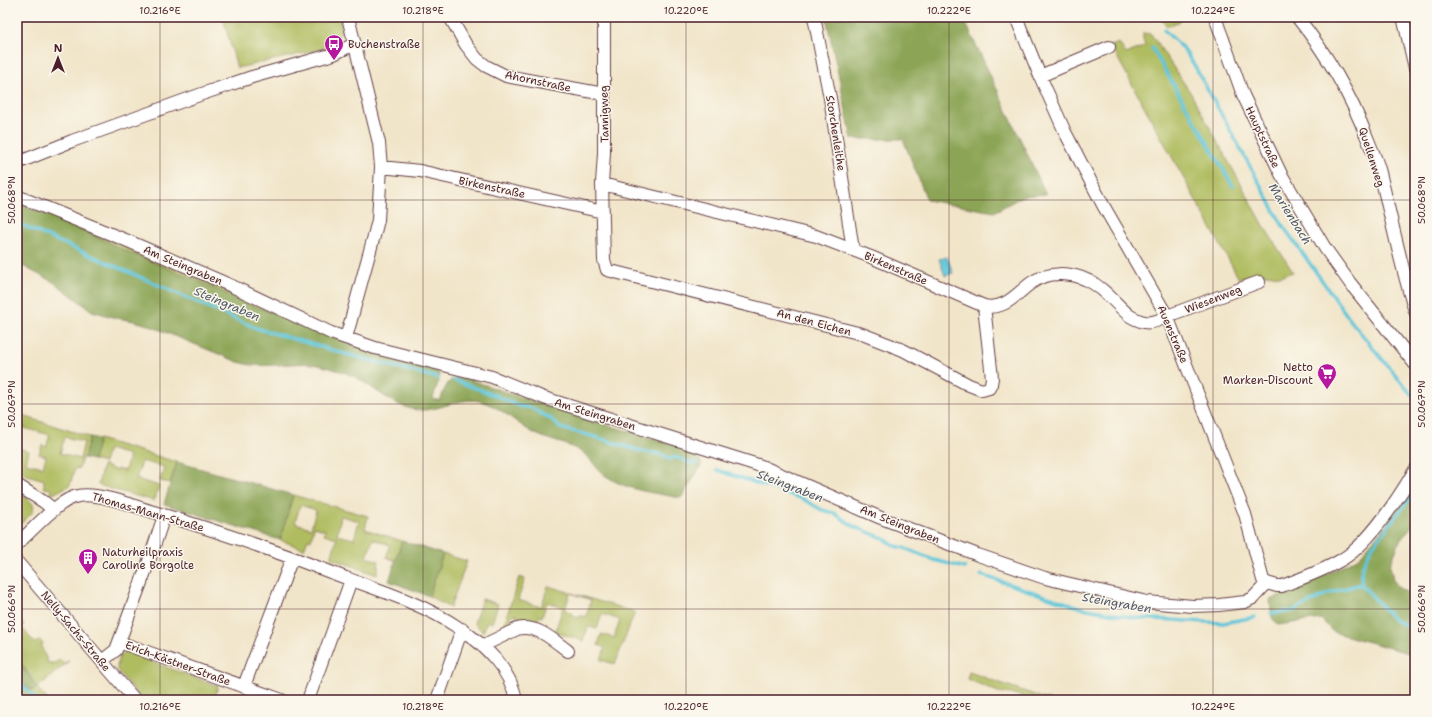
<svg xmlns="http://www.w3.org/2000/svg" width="1432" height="717" viewBox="0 0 1432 717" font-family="'Shantell Sans',sans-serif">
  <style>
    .green { fill: #afbc5e; stroke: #7c6e44; fill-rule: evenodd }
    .forest { fill: #8ba455; stroke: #6a6240 }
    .water { fill: #5dc5d9; stroke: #547282 }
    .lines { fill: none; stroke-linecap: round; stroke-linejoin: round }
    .stream { stroke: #5dc5d9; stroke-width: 3.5 }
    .minor-casing { stroke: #633d43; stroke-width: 14 }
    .minor { stroke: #fff; stroke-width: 12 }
    .ticks { fill: none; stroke: #4a1f2b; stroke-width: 1; stroke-opacity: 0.45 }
    .labels { text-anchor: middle; stroke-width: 3; stroke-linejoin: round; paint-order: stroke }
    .poi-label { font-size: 11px; fill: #4a1f2b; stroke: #fbf7ec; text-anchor: start }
    .street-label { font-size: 11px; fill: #4a1f2b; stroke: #fbf7ec }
    .water-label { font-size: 12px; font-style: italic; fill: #515968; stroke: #fbf7ec }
    .neatline { fill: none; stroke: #4a1f2b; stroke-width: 1.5 }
    .ticks-label { font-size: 10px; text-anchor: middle; fill: #4a1f2b }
  </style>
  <rect width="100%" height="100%" fill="#fbf7ec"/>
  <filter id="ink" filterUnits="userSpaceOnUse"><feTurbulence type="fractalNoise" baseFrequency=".025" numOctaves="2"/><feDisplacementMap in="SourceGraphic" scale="8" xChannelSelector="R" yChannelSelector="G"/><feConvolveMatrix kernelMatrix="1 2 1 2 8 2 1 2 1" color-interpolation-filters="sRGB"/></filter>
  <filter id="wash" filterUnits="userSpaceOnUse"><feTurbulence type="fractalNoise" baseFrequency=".012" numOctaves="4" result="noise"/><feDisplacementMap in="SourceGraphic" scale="16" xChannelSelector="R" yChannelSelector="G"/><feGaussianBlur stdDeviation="0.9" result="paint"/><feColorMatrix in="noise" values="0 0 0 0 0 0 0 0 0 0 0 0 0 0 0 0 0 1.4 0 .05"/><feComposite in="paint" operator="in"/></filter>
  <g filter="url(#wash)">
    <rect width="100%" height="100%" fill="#f1e5c9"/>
    <path class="green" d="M 225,17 L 339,17 L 342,30 L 337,39 L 323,49 L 237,68 L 224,21 Z
      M 1159,17 L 1186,17 L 1179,22 L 1167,26 Z
      M 1143,33 L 1151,34 L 1190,92 L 1267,231 L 1293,272 L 1280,276 L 1259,273 L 1239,279 L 1111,46 L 1119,43 L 1126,54 L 1145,46 L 1143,40 Z
      M 69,224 L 129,248 L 272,310 L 284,317 L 251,305 L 193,279 L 130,253 Z
      M 17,414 L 90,437 L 84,458 L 82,458 L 79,469 L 75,468 L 70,485 L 53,494 L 51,493 L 51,489 L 44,488 L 44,480 L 18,472 L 17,474 L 17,448 L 29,451 L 26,463 L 43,467 L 46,456 L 39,454 L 42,445 L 46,447 L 50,435 L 17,426 ZM 65,437 L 84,442 L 80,459 L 60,453 Z
      M 99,439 L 177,462 L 170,483 L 160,481 L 164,467 L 142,461 L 136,479 L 159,486 L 154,501 L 98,485 L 103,465 L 117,471 L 117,469 L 125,471 L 129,455 L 108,449 L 104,463 L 93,460 Z
      M 17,491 C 42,507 36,510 17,527 Z
      M 293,495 L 368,516 L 365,529 L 402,541 L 396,561 L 386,557 L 390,545 L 373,539 L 367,557 L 379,561 L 377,575 L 331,558 L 337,538 L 324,534 L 325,530 L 314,527 L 311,540 L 308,539 L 304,549 L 280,540 ZM 300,505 L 316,510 L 311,528 L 295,523 ZM 341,516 L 359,521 L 354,539 L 337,535 Z
      M 443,554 L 467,561 L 450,608 L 429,596 Z
      M 519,577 L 525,579 L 518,600 L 541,607 L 548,586 L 635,612 L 615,664 L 601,660 L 605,648 L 598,645 L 601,634 L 614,638 L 620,620 L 602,614 L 597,629 L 588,627 L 583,641 L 555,632 L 563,607 L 547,602 L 542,617 L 539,616 L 536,625 L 520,622 L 516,614 L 509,617 L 512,625 L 502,631 ZM 570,593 L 591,600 L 586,617 L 580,615 L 579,618 L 572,615 L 573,613 L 565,610 Z
      M 482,599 L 498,604 L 492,623 L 487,621 L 483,632 L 474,623 Z
      M 20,621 L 24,625 L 21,627 L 35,643 L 40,640 L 43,644 L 41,646 L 48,663 L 55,663 L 60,659 L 64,664 L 68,661 L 69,661 L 37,688 L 48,700 L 28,700 L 17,688 L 17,677 L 24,684 L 32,679 L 17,658 L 17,623 Z
      M 126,651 L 143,654 L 141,658 L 218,686 L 214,700 L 142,700 L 117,670 C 117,662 119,654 126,651 Z
      M 969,672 L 1046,699 L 1050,700 L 1032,700 L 1018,695 L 998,692 L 967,679 Z"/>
    <path class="forest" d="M 826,17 L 963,17 L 1046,194 L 1023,196 L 994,212 L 927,200 L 903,139 L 852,139 Z
      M 17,202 L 69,224 L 130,253 L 193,279 L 251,305 L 284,317 L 373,352 L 433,369 L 438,372 L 440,376 L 433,398 L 435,400 L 440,400 C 447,384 449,374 468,379 L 567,413 L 669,443 L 687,450 L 695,455 L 699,459 L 701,462 L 701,466 L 681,498 C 656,493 627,491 606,476 C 596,470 591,457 580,451 C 565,442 547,441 532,432 C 516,423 504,410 486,403 C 463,394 444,410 421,410 C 394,410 370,382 346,373 C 336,370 324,366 314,364 C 293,362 273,367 253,365 C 248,365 243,363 238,362 L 148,325 L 134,321 L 116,318 L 92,311 L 55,283 L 17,263 Z
      M 90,437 L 99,439 L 93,460 L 84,458 Z
      M 177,462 L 293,495 L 280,540 L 164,504 Z
      M 1415,481 L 1415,522 L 1400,541 L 1390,565 L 1393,579 L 1399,588 L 1415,597 L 1415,655 L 1333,632 L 1321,619 L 1278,625 L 1272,618 L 1270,600 L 1335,570 L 1359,557 L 1387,524 Z
      M 402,541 L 443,554 L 429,596 L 389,581 Z
      M 17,658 L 37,688 L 33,690 L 29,689 L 17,677 Z"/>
    <path class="water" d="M 947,257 L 953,273 L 945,276 L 939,259 Z"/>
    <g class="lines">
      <path class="stream" d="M 1164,30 L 1182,47 L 1193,63 L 1283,226 L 1351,321 L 1415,399
        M 1152,48 L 1233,186
        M 17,223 L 256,328 L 342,353 L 438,378
        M 454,380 L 497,396 L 519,406 L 532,408 L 543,415 L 549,417 L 560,428 L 592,436 L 644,452 L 661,454 L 670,459 L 676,457 L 690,463 L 697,463
        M 717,470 L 801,498 L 822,510 L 834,513 L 853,526 L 883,538 L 895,546 L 904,548 L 934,560 L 965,568
        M 1415,492 L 1372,547 L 1362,567 L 1361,584 L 1395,621 L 1415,628
        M 981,575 L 1082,608 L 1136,618 L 1223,623 L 1255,617
        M 1271,613 L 1293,611 L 1329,593 L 1361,584
        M 17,679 L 36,700"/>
    </g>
  </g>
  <g filter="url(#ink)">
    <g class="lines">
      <g class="minor-casing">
        <path id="minor" d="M 450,17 L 466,45 L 477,59 L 486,66 L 506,76 L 604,94
          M 604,17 L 604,153 L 602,184 L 604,260 L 607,270 L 862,334 L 903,350 L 969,385 L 982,390 L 989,388 L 991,384 L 992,378 L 984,306
          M 814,17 L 830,98 L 853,250
          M 1016,17 L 1040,76 L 1065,132 L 1103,205 L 1167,316 L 1245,514 L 1263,580 L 1267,583
          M 1215,17 L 1243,95 L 1281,174 L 1325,248 L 1350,283 L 1415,364
          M 1297,17 C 1327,54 1351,96 1368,140 C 1372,150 1376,159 1379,169 C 1391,216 1400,264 1415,311
          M 1403,17 L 1415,68
          M 1040,76 L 1109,47
          M 17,163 L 72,141 L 202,94 L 252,77 L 334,54 L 354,44
          M 381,167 L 420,171 L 603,212
          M 602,184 L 816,236 L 871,257 L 984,306 C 1005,310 1015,295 1031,283 C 1048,271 1071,272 1089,281 C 1106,289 1116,305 1130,316 C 1145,325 1153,324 1167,316 L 1259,282
          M 17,196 L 128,241 L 234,287 L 331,333 L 375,348 L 492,377 L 544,398 L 761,466 L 881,518 L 978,555 L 1045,578 L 1147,602 L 1193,606 L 1219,605 L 1245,602 L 1253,598 L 1267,583
          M 346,338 L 374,236 L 378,220 L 379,202 L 381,167 L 379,143 L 348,17
          M 17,485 L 44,502 L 54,510
          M 17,544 C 32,531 59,499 78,496 C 99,492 136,507 157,513 C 221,532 284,554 346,578 C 385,592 425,605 459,628 C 484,644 511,670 516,700
          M 17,562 L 135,700
          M 1267,583 L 1277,586 L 1282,586 C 1302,578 1323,571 1341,560 C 1368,545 1399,497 1415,470
          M 119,642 L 282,700
          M 482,646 L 517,629 C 537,624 553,640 568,651
          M 102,661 L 116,650 L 149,561 L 164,516
          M 244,686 L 292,558
          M 308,700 L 351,580
          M 437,700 L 462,629"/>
      </g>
      <use href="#minor" class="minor"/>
    </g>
  </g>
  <path class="ticks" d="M 160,17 L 160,700M 423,17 L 423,700M 686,17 L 686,700M 949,17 L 949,700M 1213,17 L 1213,700M 17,200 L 1415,200M 17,404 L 1415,404M 17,609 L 1415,609"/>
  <defs>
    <g id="bus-pin" transform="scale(1)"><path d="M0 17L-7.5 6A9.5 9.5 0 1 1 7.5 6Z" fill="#b5179e" stroke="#fbf7ec"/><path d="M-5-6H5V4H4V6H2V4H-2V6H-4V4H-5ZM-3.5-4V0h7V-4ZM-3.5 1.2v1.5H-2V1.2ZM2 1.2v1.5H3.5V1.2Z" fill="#fff"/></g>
    <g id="supermarket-pin" transform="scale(1)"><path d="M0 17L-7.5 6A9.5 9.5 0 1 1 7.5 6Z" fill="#b5179e" stroke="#fbf7ec"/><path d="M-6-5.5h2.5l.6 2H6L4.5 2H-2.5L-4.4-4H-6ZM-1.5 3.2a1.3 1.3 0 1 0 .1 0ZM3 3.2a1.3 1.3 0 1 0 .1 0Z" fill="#fff"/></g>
    <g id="building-pin" transform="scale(1)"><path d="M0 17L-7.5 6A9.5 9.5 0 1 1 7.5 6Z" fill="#b5179e" stroke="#fbf7ec"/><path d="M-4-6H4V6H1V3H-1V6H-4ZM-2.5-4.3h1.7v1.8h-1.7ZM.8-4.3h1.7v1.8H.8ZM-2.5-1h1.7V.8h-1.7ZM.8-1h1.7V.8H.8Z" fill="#fff"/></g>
  </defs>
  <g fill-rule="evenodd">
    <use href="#bus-pin" x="334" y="44"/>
    <use href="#supermarket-pin" x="1327" y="373"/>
    <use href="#building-pin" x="88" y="558"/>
  </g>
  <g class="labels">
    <g class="poi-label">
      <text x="348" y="48">Buchenstraße</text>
      <text x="1313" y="371" text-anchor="end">Netto<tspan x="1313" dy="13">Marken-Discount</tspan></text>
      <text x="102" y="556">Naturheilpraxis<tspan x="102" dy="13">Caroline Borgolte</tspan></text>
    </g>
    <g class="street-label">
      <text transform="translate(538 81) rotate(12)" y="4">Ahornstraße</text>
      <text transform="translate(604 114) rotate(-91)" y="4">Tannigweg</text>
      <text transform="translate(836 133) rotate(81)" y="4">Storchenleithe</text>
      <text transform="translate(1263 137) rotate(65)" y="4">Hauptstraße</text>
      <text transform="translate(1372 157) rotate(72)" y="4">Quellenweg</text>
      <text transform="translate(492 187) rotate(12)" y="4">Birkenstraße</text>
      <text transform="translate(183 265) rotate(23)" y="4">Am Steingraben</text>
      <text transform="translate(896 268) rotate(23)" y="4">Birkenstraße</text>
      <text transform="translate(1213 299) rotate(-21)" y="4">Wiesenweg</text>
      <text transform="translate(814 322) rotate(15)" y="4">An den Eichen</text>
      <text transform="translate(1173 334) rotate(67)" y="4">Auenstraße</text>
      <text transform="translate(595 414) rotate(17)" y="4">Am Steingraben</text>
      <text transform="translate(148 512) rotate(16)" y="4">Thomas-Mann-Straße</text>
      <text transform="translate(900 524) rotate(22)" y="4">Am Steingraben</text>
      <text transform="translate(76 631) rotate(50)" y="4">Nelly-Sachs-Straße</text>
      <text transform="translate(178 663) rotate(20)" y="4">Erich-Kästner-Straße</text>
    </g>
    <g class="water-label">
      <text transform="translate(1290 214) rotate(58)" y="4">Marienbach</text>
      <text transform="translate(227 304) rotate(23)" y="4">Steingraben</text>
      <text transform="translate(790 486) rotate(21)" y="4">Steingraben</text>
      <text transform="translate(1117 603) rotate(10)" y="4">Steingraben</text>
    </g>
  </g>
  <rect width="1432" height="717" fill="none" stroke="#fbf7ec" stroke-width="44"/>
  <g transform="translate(58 58)" stroke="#fbf7ec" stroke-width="3" paint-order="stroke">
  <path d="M0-3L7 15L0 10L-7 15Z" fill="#4a1f2b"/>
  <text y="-6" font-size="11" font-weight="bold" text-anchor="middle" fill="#4a1f2b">N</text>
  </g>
  <rect x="22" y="22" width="1388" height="673" class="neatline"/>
  <g class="ticks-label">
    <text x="160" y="14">10.216°E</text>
    <text x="423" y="14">10.218°E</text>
    <text x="686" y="14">10.220°E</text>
    <text x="949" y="14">10.222°E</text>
    <text x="1213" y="14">10.224°E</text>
    <text transform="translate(11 200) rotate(-90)" y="4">50.068°N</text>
    <text transform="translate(1421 200) rotate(-90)" y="4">50.068°N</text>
    <text transform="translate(11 404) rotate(-90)" y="4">50.067°N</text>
    <text transform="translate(1421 404) rotate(-90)" y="4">50.067°N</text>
    <text transform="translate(11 609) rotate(-90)" y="4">50.066°N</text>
    <text transform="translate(1421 609) rotate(-90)" y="4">50.066°N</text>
    <text x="160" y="710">10.216°E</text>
    <text x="423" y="710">10.218°E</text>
    <text x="686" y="710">10.220°E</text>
    <text x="949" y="710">10.222°E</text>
    <text x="1213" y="710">10.224°E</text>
  </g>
</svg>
